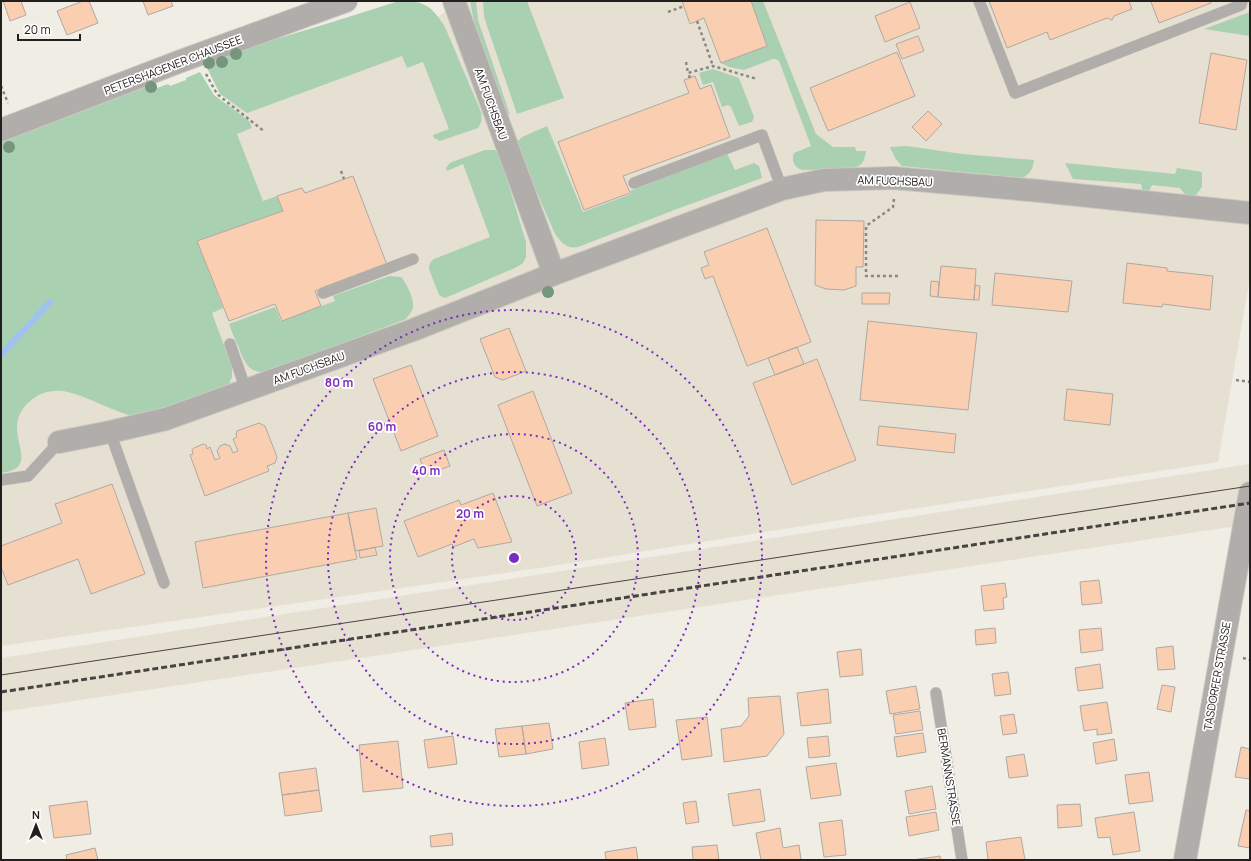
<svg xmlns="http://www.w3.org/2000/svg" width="1251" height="861" viewBox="0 0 1251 861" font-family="Manrope,sans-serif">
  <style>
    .built { fill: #e5e0d1 }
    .green { fill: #a9d1b1 }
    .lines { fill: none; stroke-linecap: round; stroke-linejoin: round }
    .stream { stroke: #9fc2f2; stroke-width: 6 }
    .building { fill: #facfb1; stroke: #afa8a3 }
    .service-casing { stroke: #cbc8c1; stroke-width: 12 }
    .minor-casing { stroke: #cbc8c1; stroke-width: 24 }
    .tertiary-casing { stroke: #cbc8c1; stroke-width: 24 }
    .path { stroke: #898782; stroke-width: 2.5; stroke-dasharray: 3 3; stroke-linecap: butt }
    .service { stroke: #b0adaa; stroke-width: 11 }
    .minor { stroke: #b0adaa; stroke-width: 22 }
    .tertiary { stroke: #b0adaa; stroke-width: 22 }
    .tram { stroke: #454441; stroke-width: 1 }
    .rail { stroke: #454441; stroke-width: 3; stroke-dasharray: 6 3; stroke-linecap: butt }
    .tree { fill: #77947c }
    .ring { fill: none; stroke: #7b2cbf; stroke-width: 2; stroke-dasharray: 2 4 }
    .labels { text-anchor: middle; stroke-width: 3.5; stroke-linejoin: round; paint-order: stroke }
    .street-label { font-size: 11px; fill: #21201e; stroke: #fff }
    .centre { fill: #7b2cbf; stroke: #fff; stroke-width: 2 }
    .ring-label { font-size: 12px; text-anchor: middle; font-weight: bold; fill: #7b2cbf; stroke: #fff; stroke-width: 3.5; stroke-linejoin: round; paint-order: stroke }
  </style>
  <rect width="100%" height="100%" fill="#f0ede5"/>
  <path class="built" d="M 462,1 L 1250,1 L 1250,277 L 1218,462 L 846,519 L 546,567 L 1,646 L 1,155 L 97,151 L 414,32 Z
    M 1250,464 L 1250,524 L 1,712 L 1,658 Z"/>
  <path class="green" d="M 399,1 C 425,1 431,5 445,27 L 481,112 C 482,119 482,122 478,128 L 440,141 L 434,138 L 433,135 L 449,129 L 423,62 L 407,68 L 402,56 L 247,113 L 220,94 L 204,62 L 232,52 L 326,24 Z
    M 470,1 L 476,1 L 478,20 L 510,115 L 504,112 L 503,110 L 474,22 Z
    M 483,1 L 527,1 L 564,98 L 517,114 L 487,26 L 484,16 Z
    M 751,1 L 763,1 L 816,134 L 833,147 L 855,147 L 856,151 L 866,151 C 865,161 862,166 852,169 L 802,170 C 794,167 791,161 794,153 L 811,146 L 779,61 L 776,59 L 773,59 L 744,70 L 729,67 L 721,63 L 767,46 Z
    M 1250,12 L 1250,36 L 1204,29 Z
    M 713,69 L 739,78 L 754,117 L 752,122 L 739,126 L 731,107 L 728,105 L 722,107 L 713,82 L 703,85 L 699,73 Z
    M 200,72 L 214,95 L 249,121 L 252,128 L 237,134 L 263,201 L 277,196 L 283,211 L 197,241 L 223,308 L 212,313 L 232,367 L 232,377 L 229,384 L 224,391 L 139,418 C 113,412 89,396 63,391 C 54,390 42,392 34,398 C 24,405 16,416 17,429 C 18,450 33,469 1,473 L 1,139 L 147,84 L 155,83 L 157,88 L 168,84 L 170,86 L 186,80 L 186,78 Z
    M 547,126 L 583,212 L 631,194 L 630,191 L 727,153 L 735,170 L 754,163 L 759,166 L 762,178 L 677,209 L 578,247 C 567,249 562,243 555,234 L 518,149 L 517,142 L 522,137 Z
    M 907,146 L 962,154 L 1034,160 C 1033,169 1030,174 1022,178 L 902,166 L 895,158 L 890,147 Z
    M 485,150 L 495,150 L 499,154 L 501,159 L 526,242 L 526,257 L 523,263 L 517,267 L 445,298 L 442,297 L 439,295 L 430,272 C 428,266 429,263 434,259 L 490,237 L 463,164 L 447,171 L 446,168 L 449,164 L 452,162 Z
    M 1065,163 L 1175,174 L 1177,168 L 1202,172 L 1202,187 L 1195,196 L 1186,196 L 1180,188 L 1152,185 L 1149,191 L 1143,193 L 1141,184 L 1073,179 Z
    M 389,276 L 401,277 C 406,282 413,297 413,304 C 414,310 409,315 406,319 L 267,372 C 249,374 244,362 239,348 C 235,340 232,332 229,324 L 275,307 L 281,321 L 335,301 L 333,296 Z"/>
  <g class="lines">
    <path class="stream" d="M 1,355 L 50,302"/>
  </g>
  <path class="building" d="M 3,1 L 21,1 L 26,15 L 10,21 Z
    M 83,1 L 89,1 L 98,23 L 67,35 L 57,11 Z
    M 143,1 L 171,1 L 173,6 L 148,15 Z
    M 682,1 L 751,1 L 767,46 L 721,63 L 704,18 L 690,24 Z
    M 989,1 L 1129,1 L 1132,9 L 1114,16 L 1112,20 L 1107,18 L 1050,40 L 1047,32 L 1007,48 Z
    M 1153,1 L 1211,1 L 1211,3 L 1159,23 L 1151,2 Z
    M 910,2 L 920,28 L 885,42 L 875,16 Z
    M 918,36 L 924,51 L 902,59 L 896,44 Z
    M 897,52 L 915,96 L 828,131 L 810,88 Z
    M 1211,53 L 1247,60 L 1236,130 L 1199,123 Z
    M 695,76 L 700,89 L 711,85 L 730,137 L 623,176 L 630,193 L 584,210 L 558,142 L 689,93 L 684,80 Z
    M 928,111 L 942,124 L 926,141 L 912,127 Z
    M 353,176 L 387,265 L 315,291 L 321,306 L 282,321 L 275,304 L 229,321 L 197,241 L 283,211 L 277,196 L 302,188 L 305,193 Z
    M 816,220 L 864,221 L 863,267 L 856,267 L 856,286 L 844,290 L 826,289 L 815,285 Z
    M 767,228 L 811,342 L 747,366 L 713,276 L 705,279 L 701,268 L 709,265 L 704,252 Z
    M 1127,263 L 1167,268 L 1167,271 L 1213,276 L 1210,310 L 1163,304 L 1162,307 L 1123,303 Z
    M 941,266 L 976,269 L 974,300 L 938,297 Z
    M 995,273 L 1072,281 L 1068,312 L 992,305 Z
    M 931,281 L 939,282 L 938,297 L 930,296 Z
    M 975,285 L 980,286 L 979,300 L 974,300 Z
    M 862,293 L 890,293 L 889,304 L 862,304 Z
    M 868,321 L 977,333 L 968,410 L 860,400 Z
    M 509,328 L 526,371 L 503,380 L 495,377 L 480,339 Z
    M 797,347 L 804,364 L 775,375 L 768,358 Z
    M 817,359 L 856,460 L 792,485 L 753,383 Z
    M 411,365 L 438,436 L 401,451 L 373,379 Z
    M 1067,389 L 1113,394 L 1110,425 L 1064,420 Z
    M 533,391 L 572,493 L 537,506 L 498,405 Z
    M 259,423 L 265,426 L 277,457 L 275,463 L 267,466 L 269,471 L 205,496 L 190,455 L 193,454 L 192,450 L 194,448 L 203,444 L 206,445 L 207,449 L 210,447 L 215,460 L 220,458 L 217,451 L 220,446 L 225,444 L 230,446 L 233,453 L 238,451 L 233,439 L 237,437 L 236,434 L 237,431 Z
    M 879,426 L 956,434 L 954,453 L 877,445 Z
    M 444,450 L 450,466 L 426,475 L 420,459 Z
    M 112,484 L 145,574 L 91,594 L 78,559 L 8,585 L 1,567 L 1,546 L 62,523 L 55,504 Z
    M 493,493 L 512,542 L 478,548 L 474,539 L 453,547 L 452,544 L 418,557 L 404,521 L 459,500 L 461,505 Z
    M 376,508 L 383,546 L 355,551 L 348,513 Z
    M 348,513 L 357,559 L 203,588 L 195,542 Z
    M 375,547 L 377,555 L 360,558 L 359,551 Z
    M 1099,580 L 1102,603 L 1082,605 L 1080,582 Z
    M 1005,583 L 1007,597 L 1003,598 L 1004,609 L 984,611 L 981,586 Z
    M 995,628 L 996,643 L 976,645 L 975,630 Z
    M 1101,628 L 1103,650 L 1081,653 L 1079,630 Z
    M 1173,646 L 1175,669 L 1158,670 L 1156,648 Z
    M 861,649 L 863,675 L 840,677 L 837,652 Z
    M 1100,664 L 1103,688 L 1078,691 L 1075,668 Z
    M 1008,672 L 1011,694 L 995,696 L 992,674 Z
    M 1162,685 L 1175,687 L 1171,712 L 1157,709 Z
    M 916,686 L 920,709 L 890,714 L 886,691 Z
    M 828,689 L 831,723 L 801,726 L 797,693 Z
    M 780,696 L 784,734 L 767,756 L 724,762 L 721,729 L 741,726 L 749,716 L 748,698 Z
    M 653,699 L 656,727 L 629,730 L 625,703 Z
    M 1107,702 L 1112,733 L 1097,735 L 1097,729 L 1084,731 L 1080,706 Z
    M 920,711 L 923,730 L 896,734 L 893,715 Z
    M 1014,714 L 1017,733 L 1003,735 L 1000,716 Z
    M 707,717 L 712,756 L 682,760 L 676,720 Z
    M 549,723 L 553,749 L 526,754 L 522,726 Z
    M 522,726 L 526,754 L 499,757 L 495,729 Z
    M 923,733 L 926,752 L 897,757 L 894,737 Z
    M 453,736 L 457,764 L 428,768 L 424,740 Z
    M 828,736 L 830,756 L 809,758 L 807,738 Z
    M 605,738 L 609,765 L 582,769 L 579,742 Z
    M 1114,739 L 1117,760 L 1096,764 L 1093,743 Z
    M 398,741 L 403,788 L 363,792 L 359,745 Z
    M 1241,747 L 1250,749 L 1250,779 L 1235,777 Z
    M 1024,754 L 1028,776 L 1009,778 L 1006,757 Z
    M 836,763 L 841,795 L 811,799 L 806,767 Z
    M 316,768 L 319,790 L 282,795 L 279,773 Z
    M 1149,772 L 1153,801 L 1129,804 L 1125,775 Z
    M 932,786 L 936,809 L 909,814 L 905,791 Z
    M 760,789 L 765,821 L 733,826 L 728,794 Z
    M 319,790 L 322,811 L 285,816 L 282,795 Z
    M 87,801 L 91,834 L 54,838 L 49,806 Z
    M 696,801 L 699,822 L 686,824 L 683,803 Z
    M 1080,804 L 1082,826 L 1058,828 L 1057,805 Z
    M 1246,810 L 1250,811 L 1250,848 L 1238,846 Z
    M 936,812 L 939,830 L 909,836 L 906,817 Z
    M 1134,812 L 1140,851 L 1113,855 L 1110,837 L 1098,838 L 1095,818 Z
    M 842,820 L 846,855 L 824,857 L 819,823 Z
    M 780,828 L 783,848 L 799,845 L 801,860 L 761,860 L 756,833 Z
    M 452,833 L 453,845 L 431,847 L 430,836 Z
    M 1021,837 L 1025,860 L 988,860 L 986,842 Z
    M 717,845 L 719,860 L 693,860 L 692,847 Z
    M 636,847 L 638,860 L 606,860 L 605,852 Z
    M 95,848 L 98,860 L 67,860 L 66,855 Z
    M 940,856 L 941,860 L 912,860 Z"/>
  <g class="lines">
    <g class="service-casing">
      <path id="service" d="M 979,1 L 1015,93 L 1241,5 L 1242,1
        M 634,183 L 762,135 L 782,189
        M 323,293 L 413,259
        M 230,344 L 246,390
        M 110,432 L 164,583
        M 1,480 L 28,476 L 59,442
        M 936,693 L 962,860"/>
    </g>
    <g class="minor-casing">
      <path id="minor" d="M 454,1 L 554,274
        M 59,442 L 110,432 L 166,419 L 413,330 L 554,274 L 782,189 L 824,180 L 894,178 L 1040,191 L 1250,213"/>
    </g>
    <g class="tertiary-casing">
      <path id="tertiary" d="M 1,130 L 181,61 L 346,1
        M 1185,860 C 1206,737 1229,615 1250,493"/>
    </g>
    <path class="path" d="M 668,12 L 684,6
      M 697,21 L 713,66
      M 686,62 L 688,73
      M 206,74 L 217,94 L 265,132
      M 690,78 L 688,73 L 713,66 L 757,79
      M 1,86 L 8,103
      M 341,171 L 344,179
      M 894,199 L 893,207 L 866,226 L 866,276 L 900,276
      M 1236,380 L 1250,382
      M 1243,658 L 1250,660"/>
    <use href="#service" class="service"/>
    <use href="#minor" class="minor"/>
    <use href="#tertiary" class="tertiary"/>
    <path class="tram" d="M 1,675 L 1250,486"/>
    <path class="rail" d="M 1,692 L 1250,503"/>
  </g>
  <g class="tree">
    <circle cx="236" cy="54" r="6"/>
    <circle cx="222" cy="62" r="6"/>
    <circle cx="209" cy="63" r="6"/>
    <circle cx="151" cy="87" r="6"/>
    <circle cx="9" cy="147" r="6"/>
    <circle cx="548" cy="292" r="6"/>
  </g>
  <g class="ring">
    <circle cx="514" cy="558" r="62"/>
    <circle cx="514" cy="558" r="124"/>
    <circle cx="514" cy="558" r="186"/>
    <circle cx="514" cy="558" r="248"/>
  </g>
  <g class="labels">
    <g class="street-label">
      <text transform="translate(173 65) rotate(-21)" y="4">PETERSHAGENER CHAUSSEE</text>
      <text transform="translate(491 104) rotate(70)" y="4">AM FUCHSBAU</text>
      <text transform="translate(895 181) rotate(2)" y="4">AM FUCHSBAU</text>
      <text transform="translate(309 368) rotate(-20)" y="4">AM FUCHSBAU</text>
      <text transform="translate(1217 676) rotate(-80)" y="4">TASDORFER STRASSE</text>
      <text transform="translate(949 777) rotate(81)" y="4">BERMANNSTRASSE</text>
    </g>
  </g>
  <circle cx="514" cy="558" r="6" class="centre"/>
  <g class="ring-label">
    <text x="339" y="387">80 m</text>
    <text x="382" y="431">60 m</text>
    <text x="426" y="475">40 m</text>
    <text x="470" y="518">20 m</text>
  </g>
  <rect width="1251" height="861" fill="none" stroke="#21201e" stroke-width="4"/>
  <g transform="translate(36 825)" stroke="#ffffff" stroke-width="3" paint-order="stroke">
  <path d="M0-3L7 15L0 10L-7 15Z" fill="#21201e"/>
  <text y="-6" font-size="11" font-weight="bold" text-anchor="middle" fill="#21201e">N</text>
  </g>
  <path d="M18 34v6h62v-6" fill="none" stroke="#21201e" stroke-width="2"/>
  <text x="24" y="34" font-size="12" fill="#21201e" stroke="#ffffff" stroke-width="3" paint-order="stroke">20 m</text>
</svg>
